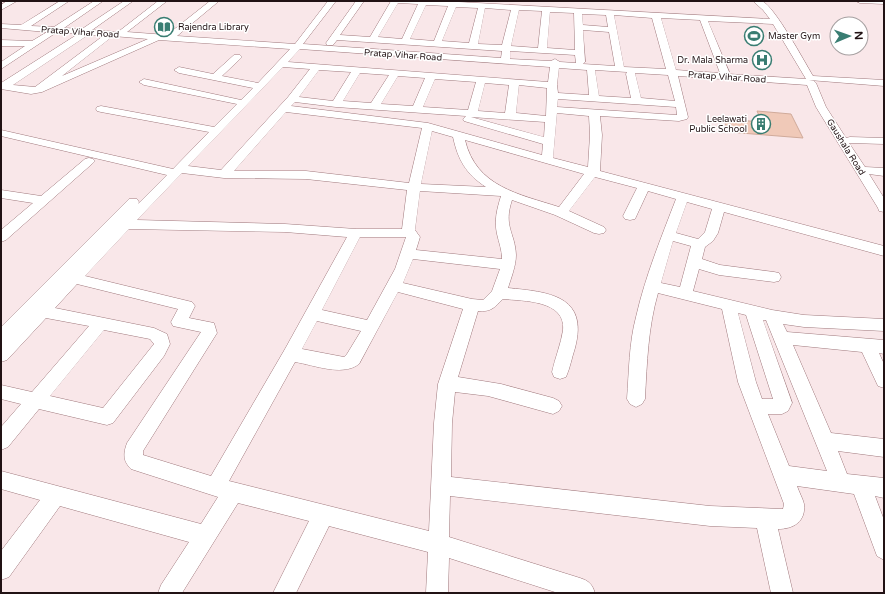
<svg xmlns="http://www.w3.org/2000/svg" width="885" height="594" viewBox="0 0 885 594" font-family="'Varela Round',sans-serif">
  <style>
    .building { fill: #f0c9b8; stroke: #d0aa9a }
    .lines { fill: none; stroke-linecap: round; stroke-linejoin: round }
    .minor-casing { stroke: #a0797d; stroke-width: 1 }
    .minor { fill: #fff; fill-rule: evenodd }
    .labels { text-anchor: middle; stroke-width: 3; stroke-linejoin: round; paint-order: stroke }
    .far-poi-label { font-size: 9px; fill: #211214; stroke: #fff; text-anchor: start }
    .far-street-label { font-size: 9px; fill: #211214; stroke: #fff }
  </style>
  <rect width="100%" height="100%" fill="#f9e7e9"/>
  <path class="building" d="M 757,111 L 791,114 L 803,138 L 728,132 L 724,119 L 762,122 Z"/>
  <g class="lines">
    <g class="minor-casing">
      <path id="minor" d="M 7,1 L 17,1 L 1,10 L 1,5 Z
        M 60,1 L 69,1 L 31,26 L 54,27 L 94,1 L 103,1 L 64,28 L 82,29 L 124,1 L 133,1 L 92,30 L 118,32 L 158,1 L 167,1 L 127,32 L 167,35 L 210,1 L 219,1 L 177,36 L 295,44 L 328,1 L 336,1 L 303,44 L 501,58 L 502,51 L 337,40 L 333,45 L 327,45 L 326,43 L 356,1 L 364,1 L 340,35 L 370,37 L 391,1 L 440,1 L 770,19 L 763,10 L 753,1 C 756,1 760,0 762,1 C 775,7 804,61 813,76 L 884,80 L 884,86 L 809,80 L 814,81 L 816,83 L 826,107 L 846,138 L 850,137 L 884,138 L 884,144 L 849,143 L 865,167 L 884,168 L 884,176 L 869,174 L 884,198 L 884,212 L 879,211 L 878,208 L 816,107 L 807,85 L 678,76 L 688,117 L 687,119 L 679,121 L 600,116 L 602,135 L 600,171 L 884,246 L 884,256 L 724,212 L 718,233 L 713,241 L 705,247 L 702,259 L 720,265 L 774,272 L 779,273 L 781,277 L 779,281 L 774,282 L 719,275 L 699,269 L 693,291 L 772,310 L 804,315 L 884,319 L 884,331 L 804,327 L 783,324 L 787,332 L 884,340 L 884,354 L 879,353 L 884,364 L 884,388 L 878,386 L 862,352 L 793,345 L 831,433 L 884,439 L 884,457 L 838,451 L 847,474 L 884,478 L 884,498 L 875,496 L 884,520 L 884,560 L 877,556 L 854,494 L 797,486 C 799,492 803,499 804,504 C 806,522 793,529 778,529 L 793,593 L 771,593 L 757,528 L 710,526 L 450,496 L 449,537 L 580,578 C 589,581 592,584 595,593 L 558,593 L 449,558 L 448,593 L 426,593 L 428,552 L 329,526 L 296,593 L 273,593 L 309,521 L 238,503 L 182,593 L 158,593 L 161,585 L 189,542 L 60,506 L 9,577 L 1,580 L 1,551 L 40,500 L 1,489 L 1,471 L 201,524 L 218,497 L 131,469 C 123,461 123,454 127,443 L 201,332 L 173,326 L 171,322 L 178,309 L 77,284 L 55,308 L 154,328 L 167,334 L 170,344 L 164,356 L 113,423 L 107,425 L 39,409 L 8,447 L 1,450 L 1,427 L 21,404 L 1,399 L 1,385 L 32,392 L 89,326 L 46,318 L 7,360 L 1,362 L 1,344 L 2,343 L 1,343 L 1,327 L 129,199 L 137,199 L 139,202 L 138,204 L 167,175 L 1,136 L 1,130 L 173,169 L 209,132 L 101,112 L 97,111 L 96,109 L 97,107 L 101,106 L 214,127 L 237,104 L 144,85 L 139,82 L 144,79 L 241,100 L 253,88 L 179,73 L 174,70 L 179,67 L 213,74 L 234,55 L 240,55 L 242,57 L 240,59 L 222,76 L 258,83 L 290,49 L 159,40 L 42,92 L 31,94 L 1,89 L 1,83 L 78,34 L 57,32 L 1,69 L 1,62 L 25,46 L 1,46 L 1,40 L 32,41 L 47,32 L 1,28 L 1,24 L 21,25 ZM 398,3 L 418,4 L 402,39 L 378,37 ZM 426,5 L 448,6 L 434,41 L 410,39 ZM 456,7 L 478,8 L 469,43 L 442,41 ZM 485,8 L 511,10 L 502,45 L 478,44 ZM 519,10 L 542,11 L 538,48 L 511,46 ZM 550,12 L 574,13 L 575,50 L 547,48 ZM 582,14 L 606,15 L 608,27 L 583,25 ZM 614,15 L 652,18 L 666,69 L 624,67 ZM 661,18 L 700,20 L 720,73 L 676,70 ZM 708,21 L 773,24 L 806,79 L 728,74 L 729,72 ZM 583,30 L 609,32 L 615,66 L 583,64 L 585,62 ZM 88,35 L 103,36 L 35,87 L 13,85 ZM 113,36 L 148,39 L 62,76 ZM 300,49 L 550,67 L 548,82 L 288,62 ZM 510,51 L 575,55 L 576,63 L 560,62 L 555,59 L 551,61 L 510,59 ZM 283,67 L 310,69 L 288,97 L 221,170 L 188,166 ZM 559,68 L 587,70 L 589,95 L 558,93 L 557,85 ZM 319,70 L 351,72 L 333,101 L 299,97 ZM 595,70 L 627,72 L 626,74 L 631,98 L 599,96 ZM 360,73 L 389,75 L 371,103 L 343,101 ZM 635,73 L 668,75 L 675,101 L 641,98 ZM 398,76 L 425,78 L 413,106 L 381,104 ZM 435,79 L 476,82 L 468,110 L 423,107 ZM 485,83 L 509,85 L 505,113 L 478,111 ZM 519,85 L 547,88 L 546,116 L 516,113 ZM 558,99 L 676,107 L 677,115 L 557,107 ZM 295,102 L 336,107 L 466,116 L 463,119 L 464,121 L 543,144 L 542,155 L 428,123 L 291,106 ZM 286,112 L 422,128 L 409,183 L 306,171 L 234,171 ZM 557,113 L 589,116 L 590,135 L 588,167 L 553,158 ZM 471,117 L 545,122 L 544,137 ZM 432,131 L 453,137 C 458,160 466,174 486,187 L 421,184 ZM 465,140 L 584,174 L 559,207 C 519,194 476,187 465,140 ZM 182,173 L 224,178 L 306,179 L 407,190 L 402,229 L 356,229 L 285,224 L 137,220 ZM 595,177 L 637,188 L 623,216 L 625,219 L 630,220 L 635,219 L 648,191 L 676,199 C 661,238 645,277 636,317 C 629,343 629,372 627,399 L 630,404 L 636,407 L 642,404 L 645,399 C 647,362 648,328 658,293 L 722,309 L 738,382 L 784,504 L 783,509 L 710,506 L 451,477 L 452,423 L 455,392 L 488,396 L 553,414 L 559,411 L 562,406 L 559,401 L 553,398 L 501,384 L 458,377 L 478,311 C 491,312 494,308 503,299 C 523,301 566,300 563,330 C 561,344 555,358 552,372 L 554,377 L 560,379 L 566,377 C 570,368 572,357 575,348 C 589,295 548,292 508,288 C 511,278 516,266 516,255 C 515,232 503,227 512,200 L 555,215 L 594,233 L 599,234 L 604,233 L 606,230 L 604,227 L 569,211 ZM 420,191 L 501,196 C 497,209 494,220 497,234 C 499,243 502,250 502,259 L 416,250 L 420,237 L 415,230 ZM 687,202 L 712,209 L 705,232 L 698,239 L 676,233 ZM 129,229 L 285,232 L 347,237 L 285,349 L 211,476 L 143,455 L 143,451 L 217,333 L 214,323 L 189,318 L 195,306 L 192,302 L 85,276 ZM 360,237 L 406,237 L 395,269 L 367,320 L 322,310 ZM 673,241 L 691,246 L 680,287 L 661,283 ZM 413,259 L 500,269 L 492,291 L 483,300 L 472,299 L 403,283 ZM 398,292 L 463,309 L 438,384 L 434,423 L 429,531 L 229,481 L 295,362 C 314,365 343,377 359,364 ZM 738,313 L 746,315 L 773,399 L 762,399 L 756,382 ZM 763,320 L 766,320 L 827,471 L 789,466 L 768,414 L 782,414 L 788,411 L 792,403 ZM 317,321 L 361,331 L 347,354 L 344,357 L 302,349 ZM 104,330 L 150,339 L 154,344 L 103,408 L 50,396 Z
        M 856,1 L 884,1 L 884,4 L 860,3 Z
        M 89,158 L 93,159 L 95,161 L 93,163 L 6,240 L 1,242 L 1,230 L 33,203 L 1,198 L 1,190 L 41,196 L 85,159 Z"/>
    </g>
    <use href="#minor" class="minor"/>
  </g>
  <defs>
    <g id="library-ring" transform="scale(1)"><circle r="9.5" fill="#fff" stroke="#397d72" stroke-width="1.5"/><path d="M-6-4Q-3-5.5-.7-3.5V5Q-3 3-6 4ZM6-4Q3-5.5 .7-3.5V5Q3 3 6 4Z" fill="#397d72"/></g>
    <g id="stadium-ring" transform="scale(1)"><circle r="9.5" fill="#fff" stroke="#397d72" stroke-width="1.5"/><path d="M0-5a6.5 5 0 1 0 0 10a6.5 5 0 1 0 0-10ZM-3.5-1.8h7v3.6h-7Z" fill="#397d72"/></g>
    <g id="hospital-ring" transform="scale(1)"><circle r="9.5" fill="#fff" stroke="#397d72" stroke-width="1.5"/><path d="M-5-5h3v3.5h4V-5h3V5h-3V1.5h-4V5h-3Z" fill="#397d72"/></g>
    <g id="building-ring" transform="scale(1)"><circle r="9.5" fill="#fff" stroke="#397d72" stroke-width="1.5"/><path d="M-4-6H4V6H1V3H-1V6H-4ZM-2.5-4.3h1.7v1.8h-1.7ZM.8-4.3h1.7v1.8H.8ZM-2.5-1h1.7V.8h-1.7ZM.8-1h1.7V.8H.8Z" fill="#397d72"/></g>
  </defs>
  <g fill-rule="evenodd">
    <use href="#library-ring" x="164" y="27"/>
    <use href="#stadium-ring" x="754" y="36"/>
    <use href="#hospital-ring" x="762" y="60"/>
    <use href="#building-ring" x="761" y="124"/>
  </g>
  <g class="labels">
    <g class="far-poi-label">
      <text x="178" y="30">Rajendra Library</text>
      <text x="768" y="39">Master Gym</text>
      <text x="748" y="63" text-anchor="end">Dr. Mala Sharma</text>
      <text x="747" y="122" text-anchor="end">Leelawati<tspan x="747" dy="10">Public School</tspan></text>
    </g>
    <g class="far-street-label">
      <text transform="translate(80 32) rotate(4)" y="3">Pratap Vihar Road</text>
      <text transform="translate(403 55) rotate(4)" y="3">Pratap Vihar Road</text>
      <text transform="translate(727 77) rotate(4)" y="3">Pratap Vihar Road</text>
      <text transform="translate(846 147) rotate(58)" y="3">Gaushala Road</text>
    </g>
  </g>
  <rect width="885" height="594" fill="none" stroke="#211214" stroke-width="4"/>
  <g transform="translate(849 36) rotate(88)"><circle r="19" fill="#ffffff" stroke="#a6a0a1"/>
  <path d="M0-3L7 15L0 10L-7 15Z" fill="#397d72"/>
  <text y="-6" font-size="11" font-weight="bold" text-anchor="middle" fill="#211214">N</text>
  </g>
</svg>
